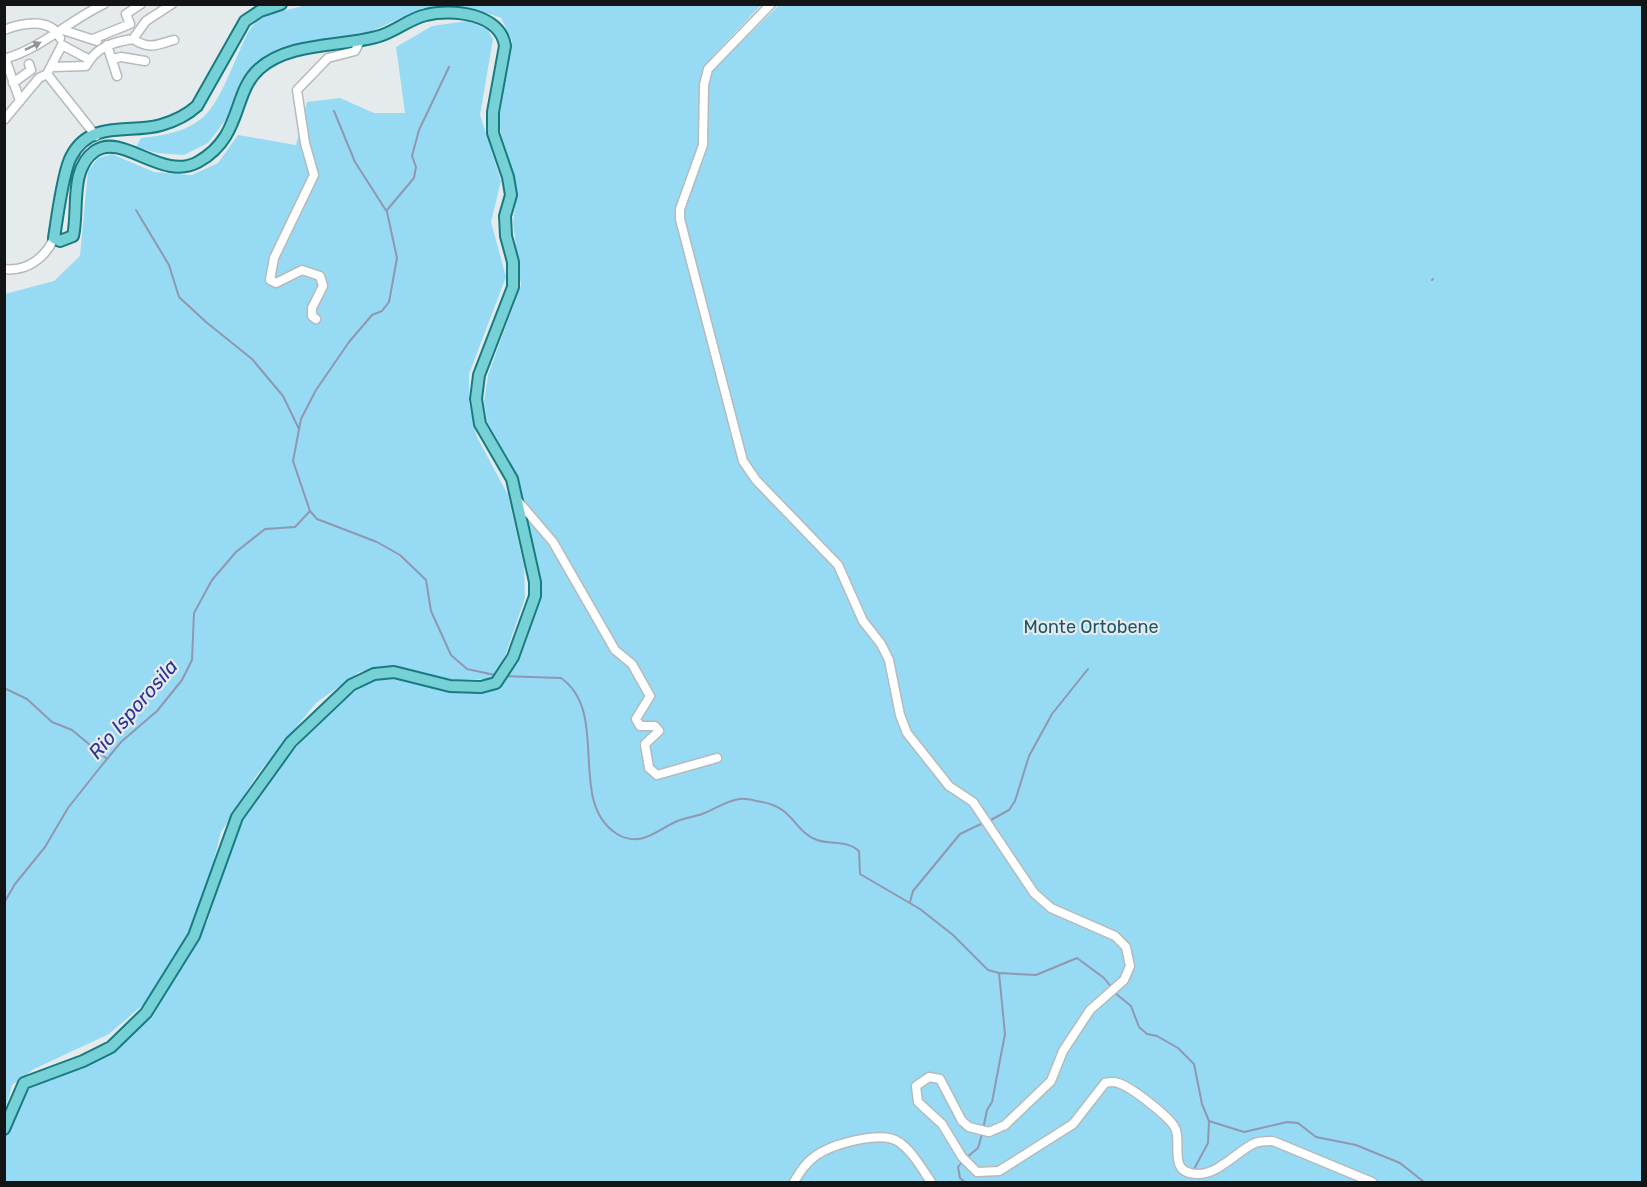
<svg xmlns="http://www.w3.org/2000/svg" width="1647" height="1187" viewBox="0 0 1647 1187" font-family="Rubik,sans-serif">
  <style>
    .green { fill: #97daf4 }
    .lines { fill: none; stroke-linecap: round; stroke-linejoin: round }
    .stream { stroke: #9097b0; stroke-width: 2 }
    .minor-casing { stroke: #b5babc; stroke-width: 11 }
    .major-casing { stroke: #177b80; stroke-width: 14 }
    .minor { stroke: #fff; stroke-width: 8 }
    .major { stroke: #76d1d6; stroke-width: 10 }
    .oneway { fill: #949596 }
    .labels { text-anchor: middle; stroke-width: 4.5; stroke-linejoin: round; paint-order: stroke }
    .park-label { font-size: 18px; fill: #1f5568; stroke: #e5ebed }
    .water-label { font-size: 20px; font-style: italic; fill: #2f3295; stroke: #e5ebed }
  </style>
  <rect width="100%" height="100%" fill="#e5ebed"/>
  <path class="green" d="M 310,4 L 761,5 L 712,57 L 723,60 L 779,5 L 1642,5 L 1642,1182 L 5,1182 L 4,1139 L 24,1093 L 31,1086 L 89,1064 L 123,1044 L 144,1024 L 195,945 L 208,920 L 237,826 L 276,770 L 315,726 L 346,697 L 375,679 L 405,678 L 491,689 L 533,617 L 524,509 L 510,462 L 487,421 L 484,401 L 488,375 L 521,285 L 513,223 L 517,190 L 500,129 L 499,116 L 512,40 L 501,18 L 481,11 L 423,8 L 372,31 L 279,48 L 257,62 L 231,113 L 208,143 L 184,155 L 157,153 L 136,147 L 141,138 C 209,131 213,111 239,52 C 244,42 248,28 258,21 C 267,13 298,8 310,4 Z
    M 467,21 L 487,29 L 493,39 L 480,115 L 501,181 L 491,222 L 506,277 L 469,374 L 469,404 L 477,437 L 508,495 L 524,566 L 525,598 L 505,656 L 492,679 L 439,679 L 393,666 L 359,672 L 316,703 L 257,775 L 221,832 L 203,905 L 187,941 L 151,998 L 109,1034 L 34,1069 L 12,1085 L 5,1111 L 5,294 L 54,281 L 80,256 L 88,171 L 98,158 L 112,154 L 154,172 L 192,175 L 218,163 L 238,135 L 296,145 L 307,102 L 340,98 L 374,113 L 405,113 L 396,47 L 432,26 Z"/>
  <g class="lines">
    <path class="stream" d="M 136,210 L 169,265 L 179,297 L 206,322 L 252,359 L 283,396 L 299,429
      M 387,210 L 414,178 L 416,167 L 412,156 L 419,130 L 449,67
      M 1432,280 L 1433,279
      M 310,511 L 317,519 L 377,542 L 400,555 L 426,580 L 431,611 L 451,655 L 467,669 L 495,675
      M 504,676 L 561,678 C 611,713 566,802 617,834 C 640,848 656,831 675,822 C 684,818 693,817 702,814 C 714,810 727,800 740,799 C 747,798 755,801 762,802 C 795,808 793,831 817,840 C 832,845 847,840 859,851 L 860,874 L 920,909 L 953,935 L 988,970 L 999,973 L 1036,975 L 1077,958 L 1104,978 L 1112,988
      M 4,688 L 27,699 L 52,722 L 72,730 L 107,759
      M 989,821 L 1009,810 L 1015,801 L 1029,756 L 1052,714 L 1088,669
      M 910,902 L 913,891 L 960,834 L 983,823
      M 4,903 L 15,884 L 45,847 L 68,808 L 98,770 L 121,742 L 157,711 L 182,680 L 192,660 L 194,613 L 212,580 L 236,552 L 265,529 L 295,527 L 310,511 L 293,461 L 301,419 L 316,390 L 349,342 L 372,315 L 382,311 L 389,302 L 397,258 L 387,212 L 355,162 L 334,111
      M 1115,993 L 1131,1006 L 1139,1027 L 1147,1034 L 1157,1036 L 1178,1048 L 1194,1064 L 1202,1104 L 1209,1121 L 1244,1132 L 1287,1122 L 1298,1123 L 1316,1137 L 1356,1145 L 1400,1163 L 1424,1182
      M 983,1129 L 987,1110 L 992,1102 L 1005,1034 L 999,973
      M 966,1158 L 978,1148 L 982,1134
      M 962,1162 L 958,1167 L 960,1178 L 965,1182
      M 1193,1171 L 1208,1143 L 1209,1121"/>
    <g class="minor-casing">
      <path id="minor" d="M 771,4 L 708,69 L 704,85 L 703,145 L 680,209 L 680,219 L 743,461 L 756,480 L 838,565 L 863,621 L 881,644 L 889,660 L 900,715 L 907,733 L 949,786 L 973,802 L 1034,893 L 1051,908 L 1115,936 L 1126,947 L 1130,966 L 1124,980 L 1090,1010 L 1063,1051 L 1051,1081 L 1005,1125 L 989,1132 L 969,1127 L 962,1121 L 940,1079 L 929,1077 L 916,1086 L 918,1102 L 942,1124 L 962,1157 L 977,1172 L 999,1171 L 1073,1124 L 1105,1083 C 1109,1082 1114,1081 1118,1083 C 1130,1086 1170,1117 1175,1128 C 1183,1142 1166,1174 1198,1174 C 1219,1174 1237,1151 1255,1143 C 1260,1141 1267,1141 1273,1141 L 1372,1182
        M 4,30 C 21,23 51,17 60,38
        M 63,30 L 97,41
        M 93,39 L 130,24 L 126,14 L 141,4
        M 133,39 L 146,21 L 172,4
        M 62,45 L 90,60
        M 107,45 L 117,76
        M 112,59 L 121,57 L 145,61
        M 6,61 L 20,101
        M 4,62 L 7,58 C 43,47 70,20 104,4
        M 52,67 L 86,66 C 96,47 113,42 133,39 C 150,50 155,45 174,40
        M 47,74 L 96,136
        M 13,83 L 31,70 L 29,64
        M 4,120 L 39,78 L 47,74 L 62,45
        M 4,269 C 27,272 46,257 54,238
        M 316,319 L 312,316 L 312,308 L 323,286 L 320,276 L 302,270 L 276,283 L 270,280 L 274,258 L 314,175 L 305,143 L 297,90 L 328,58 L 355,51 L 360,41
        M 518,501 L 553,542 L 615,650 L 632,664 L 650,696 L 636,719 L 640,726 L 655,726 L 659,731 L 645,744 L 649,768 L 657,775 L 717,758
        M 794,1182 C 799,1173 806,1163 814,1157 C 831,1144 881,1130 899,1142 C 913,1152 922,1169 931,1182"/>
    </g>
    <g class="major-casing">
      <path id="major" d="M 4,1129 L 24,1083 L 83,1061 L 111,1047 L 146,1013 L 194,936 L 237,817 L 291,742 L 351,685 L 374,674 L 394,672 L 450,686 L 481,687 L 496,683 L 513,657 L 535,596 L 535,582 L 512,479 L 480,424 L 476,399 L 479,375 L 513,287 L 513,262 L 506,236 L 505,216 L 511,195 L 508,177 L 493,133 L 493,112 L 505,46 C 501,14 452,8 426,15 C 408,19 394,33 376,37 C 339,47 289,42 259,69 C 232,93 243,137 198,162 C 162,182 123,132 95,151 C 69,169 79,210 73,236 L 60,241 L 54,238 C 57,219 63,171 71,157 C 90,119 131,134 161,125 C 175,121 187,115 197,106 L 245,21 L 260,11 L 281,4"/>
    </g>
    <use href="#minor" class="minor"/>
    <use href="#major" class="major"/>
  </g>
  <defs><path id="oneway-solid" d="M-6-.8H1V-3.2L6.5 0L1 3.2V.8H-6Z" transform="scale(1.5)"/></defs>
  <use class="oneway" href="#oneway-solid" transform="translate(33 46) rotate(-26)"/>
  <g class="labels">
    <g class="park-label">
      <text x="1091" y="633">Monte Ortobene</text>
    </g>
    <g class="water-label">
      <text transform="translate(133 709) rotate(-49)" y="7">Rio Isporosila</text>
    </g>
  </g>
  <rect width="1647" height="1187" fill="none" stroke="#121415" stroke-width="12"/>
</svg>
